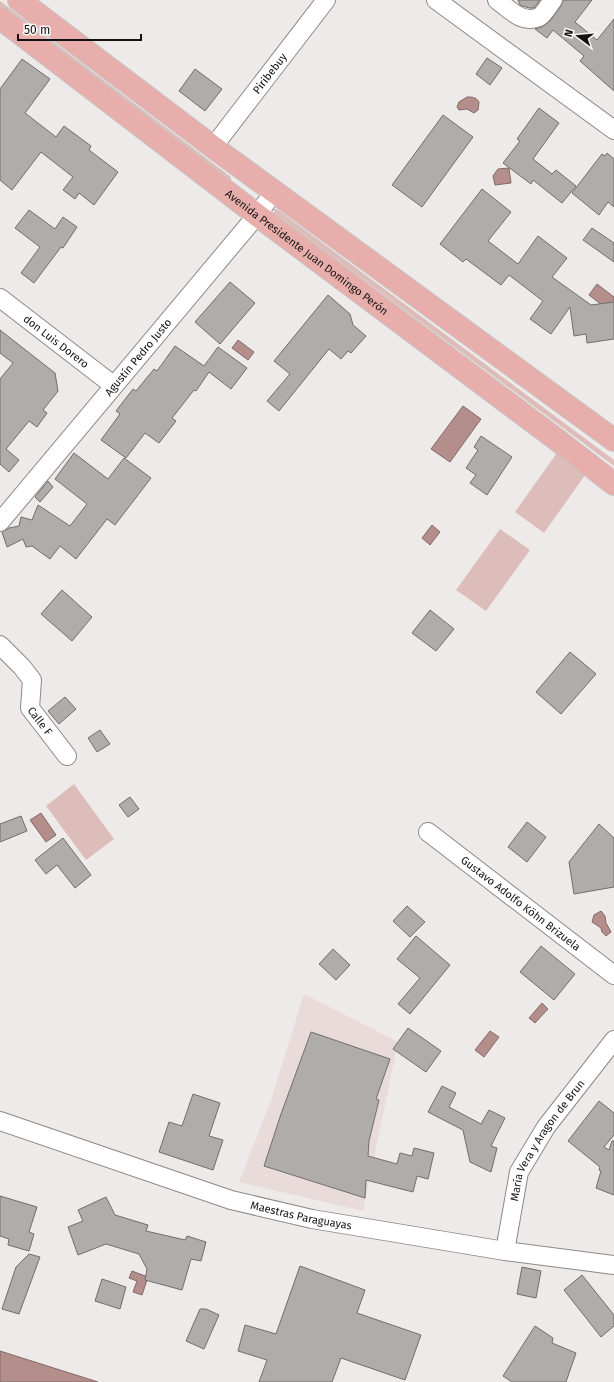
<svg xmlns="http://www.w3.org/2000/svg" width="614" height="1382" viewBox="0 0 614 1382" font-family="'Fira Sans',sans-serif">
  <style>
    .built { fill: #e8dbd9 }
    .green { fill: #ddbdba }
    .water { fill: #b38e8b; stroke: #836967 }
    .building { fill: #b0acac; stroke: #716d6d }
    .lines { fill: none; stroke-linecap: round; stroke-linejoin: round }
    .street-casing { stroke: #8d8988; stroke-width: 20 }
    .primary-casing { stroke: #c6c6c6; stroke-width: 24 }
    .street { stroke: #fff; stroke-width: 18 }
    .primary { stroke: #e8aeab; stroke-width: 22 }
    .labels { text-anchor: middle; stroke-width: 4; stroke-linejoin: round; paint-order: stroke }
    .street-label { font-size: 11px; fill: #131212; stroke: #fcf8f7 }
  </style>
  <rect width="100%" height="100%" fill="#efeaea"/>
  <path class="built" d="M 304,994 L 398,1042 L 363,1211 L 239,1182 L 270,1103 Z"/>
  <path class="green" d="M 0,1 L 231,177 L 231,180 L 230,180 L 0,8 Z
    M 274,209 L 277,209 L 614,460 L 614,466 L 274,213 Z
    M 559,450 L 588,471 L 544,533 L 515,512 Z
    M 500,529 L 530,550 L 486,611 L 456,590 Z
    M 74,784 L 114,839 L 86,860 L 46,806 Z"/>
  <path class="water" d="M 467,97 C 472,97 476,97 479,102 L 478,110 L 474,113 L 467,109 L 459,110 L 457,107 L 459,102 Z
    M 509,168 L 511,183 L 495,185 L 493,176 L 498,169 Z
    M 597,284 L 614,297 L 614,300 L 607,309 L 589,295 Z
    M 238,340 L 254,352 L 248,360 L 232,348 Z
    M 463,406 L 481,419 L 450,462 L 431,449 Z
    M 432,525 L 440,532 L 430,545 L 422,538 Z
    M 41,813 L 56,835 L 46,842 L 30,820 Z
    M 601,911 L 605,916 L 606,923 L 611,932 L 606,936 L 602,932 L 601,928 L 592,922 L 594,915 Z
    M 542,1003 L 548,1009 L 535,1023 L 529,1018 Z
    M 490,1031 L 499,1037 L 484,1057 L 475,1050 Z
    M 132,1271 L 148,1277 L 142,1295 L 133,1292 L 137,1281 L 129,1278 Z
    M 0,1351 L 98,1382 L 0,1382 Z"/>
  <path class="building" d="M 518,0 L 540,0 L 534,8 L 529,8 L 520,5 Z
    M 563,0 L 592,0 L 575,22 L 597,40 L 614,19 L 614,91 L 580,61 L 584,56 L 553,30 L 547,38 L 535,29 L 542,27 L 550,21 L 561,6 Z
    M 487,58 L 502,68 L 490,85 L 476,74 Z
    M 22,59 L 50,79 L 25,113 L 56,137 L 64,126 L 91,146 L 89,150 L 118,172 L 94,205 L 79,193 L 75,199 L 63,190 L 73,177 L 41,152 L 12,190 L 0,180 L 0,89 Z
    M 195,69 L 222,89 L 205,111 L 179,91 Z
    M 539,108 L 559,123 L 533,159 L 552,174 L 556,170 L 576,186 L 562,203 L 533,180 L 531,184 L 503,163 L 520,141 L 517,139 Z
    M 443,115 L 473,137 L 422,207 L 392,185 Z
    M 607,153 L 614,159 L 614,207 L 608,202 L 599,215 L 572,193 L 602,154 L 605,156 Z
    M 482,189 L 511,212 L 488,241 L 518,264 L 538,236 L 567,258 L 552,277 L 591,305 L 614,302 L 614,339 L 587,343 L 586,334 L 574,336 L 570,307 L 551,334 L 530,319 L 543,301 L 509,275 L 501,285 L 466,259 L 463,262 L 440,244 Z
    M 29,210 L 55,229 L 63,217 L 77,227 L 63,248 L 61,247 L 34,283 L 21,273 L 40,247 L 15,228 Z
    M 592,228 L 614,243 L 614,262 L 583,240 Z
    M 230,282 L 255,303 L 220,344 L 195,322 Z
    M 328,295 L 350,314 L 353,325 L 366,336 L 351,353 L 348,351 L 341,359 L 329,349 L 279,411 L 267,401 L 290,374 L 274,361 Z
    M 0,330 L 55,373 L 58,391 L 43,410 L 47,413 L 37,427 L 29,421 L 6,449 L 19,460 L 9,472 L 0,464 L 0,379 L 13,363 L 0,353 Z
    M 175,346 L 204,366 L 218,347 L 247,368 L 231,389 L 209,372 L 196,391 L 194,390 L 172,418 L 176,421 L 159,443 L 145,433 L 126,458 L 101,440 L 120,414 L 116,411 L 133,389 L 136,391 L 154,369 L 157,371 Z
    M 481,436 L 512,457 L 487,495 L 470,483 L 476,475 L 466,468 L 478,450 L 474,447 Z
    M 74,453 L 108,479 L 124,458 L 151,478 L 115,525 L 107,519 L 76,559 L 60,546 L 50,559 L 32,546 L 26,547 L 23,539 L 7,547 L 2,532 L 9,528 L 19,526 L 21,517 L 32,520 L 38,505 L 70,526 L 87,504 L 55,479 Z
    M 48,481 L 53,487 L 40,502 L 35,497 Z
    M 62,590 L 92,617 L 72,641 L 41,614 Z
    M 430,610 L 454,629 L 436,651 L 412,633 Z
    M 570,652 L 596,674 L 561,714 L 536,692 Z
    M 65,697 L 76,709 L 59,724 L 48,711 Z
    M 100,730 L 110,744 L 97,752 L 88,738 Z
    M 130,797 L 139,809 L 128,817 L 119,805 Z
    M 21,816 L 27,831 L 0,842 L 0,824 Z
    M 527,822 L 546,837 L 527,862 L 508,847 Z
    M 599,824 L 614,838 L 614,887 L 574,894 L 569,862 Z
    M 63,838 L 91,875 L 75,888 L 57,865 L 46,874 L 35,860 Z
    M 407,906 L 425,922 L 410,937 L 393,921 Z
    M 416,936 L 450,965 L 410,1014 L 398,1004 L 420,978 L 397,959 Z
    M 541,946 L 575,974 L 554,1000 L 520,972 Z
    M 333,949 L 350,965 L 336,980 L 319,964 Z
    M 408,1028 L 441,1051 L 426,1072 L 393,1049 Z
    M 311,1032 L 390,1059 L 376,1099 L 379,1100 L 369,1141 L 368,1156 L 397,1164 L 400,1153 L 412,1156 L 414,1148 L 434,1153 L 428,1179 L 417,1176 L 413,1192 L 366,1180 L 365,1198 L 264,1166 L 281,1114 Z
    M 442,1086 L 456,1093 L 449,1107 L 481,1124 L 489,1110 L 505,1118 L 491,1146 L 497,1148 L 491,1172 L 470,1162 L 463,1130 L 428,1112 Z
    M 193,1094 L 220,1103 L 209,1136 L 223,1140 L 213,1170 L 159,1152 L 169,1122 L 182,1126 Z
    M 599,1101 L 614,1113 L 614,1135 L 604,1147 L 609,1150 L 612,1141 L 614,1141 L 614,1195 L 596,1188 L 601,1171 L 599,1170 L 600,1167 L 568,1141 Z
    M 0,1196 L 37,1207 L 29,1232 L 34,1234 L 29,1251 L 8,1245 L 9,1239 L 0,1236 Z
    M 106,1197 L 115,1215 L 148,1225 L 146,1231 L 185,1240 L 187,1236 L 206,1242 L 201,1261 L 191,1259 L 182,1290 L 145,1280 L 147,1269 L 139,1254 L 106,1244 L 78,1255 L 68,1227 L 83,1221 L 78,1210 Z
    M 29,1254 L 40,1257 L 19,1314 L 2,1309 L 16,1267 Z
    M 300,1266 L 365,1290 L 357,1313 L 421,1335 L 405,1380 L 341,1358 L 332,1382 L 259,1382 L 267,1360 L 238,1351 L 245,1325 L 276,1334 Z
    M 522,1267 L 541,1271 L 536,1298 L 517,1294 Z
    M 582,1275 L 614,1315 L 614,1326 L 601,1337 L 564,1290 Z
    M 102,1279 L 126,1287 L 120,1309 L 95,1301 Z
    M 200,1309 L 206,1309 L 219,1315 L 204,1349 L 186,1341 Z
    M 535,1326 L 553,1338 L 552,1343 L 576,1353 L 566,1382 L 512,1382 L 503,1376 Z"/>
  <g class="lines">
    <g class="street-casing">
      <g id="street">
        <path d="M 436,0 L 614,130"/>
        <path d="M 497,0 C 509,9 523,25 539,17 C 544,14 549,5 553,0"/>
        <path id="s1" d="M 213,147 L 326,0"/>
        <path id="s2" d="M 0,298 L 113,385"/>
        <path id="s3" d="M 0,522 L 257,215 L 274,192"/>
        <path id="s4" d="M 0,645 L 22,667 L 32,680 L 30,708 L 67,756"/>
        <path id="s5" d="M 428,832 L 614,975"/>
        <path id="s6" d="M 0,1121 L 231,1200 L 312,1219 L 505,1251 L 614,1265"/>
        <path id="s7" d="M 505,1251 L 519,1172 L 546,1127 L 614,1040"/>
      </g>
    </g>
    <g class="primary-casing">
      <g id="primary">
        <path d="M 19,0 L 213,147 L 614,440"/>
        <path id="s8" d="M 0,18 L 257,215 L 556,439 L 614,484"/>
      </g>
    </g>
    <use href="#street" class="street"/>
    <use href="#primary" class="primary"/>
  </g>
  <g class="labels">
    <g class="street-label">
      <text dy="4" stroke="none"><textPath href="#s1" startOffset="93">Piribebuy</textPath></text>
      <text dy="4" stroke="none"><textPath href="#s8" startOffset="386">Avenida Presidente Juan Domingo Perón</textPath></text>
      <text dy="4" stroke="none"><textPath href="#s2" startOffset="71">don Luis Dorero</textPath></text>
      <text dy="4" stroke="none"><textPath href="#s3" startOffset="215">Agustín Pedro Justo</textPath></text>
      <text dy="4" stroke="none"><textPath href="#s4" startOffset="92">Calle F</textPath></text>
      <text dy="4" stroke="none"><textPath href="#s5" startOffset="117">Gustavo Adolfo Köhn Brizuela</textPath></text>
      <text dy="4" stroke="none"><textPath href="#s7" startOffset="121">María Vera y Aragon de Brun</textPath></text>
      <text dy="4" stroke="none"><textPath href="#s6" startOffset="316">Maestras Paraguayas</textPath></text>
    </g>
  </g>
  <g transform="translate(578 36) rotate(286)" stroke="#fcf8f7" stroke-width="3" paint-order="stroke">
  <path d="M0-3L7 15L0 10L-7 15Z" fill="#131212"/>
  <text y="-6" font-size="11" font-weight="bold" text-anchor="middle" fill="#131212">N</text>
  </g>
  <path d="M18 34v6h123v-6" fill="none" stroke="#131212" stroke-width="2"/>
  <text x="24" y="34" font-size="12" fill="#131212" stroke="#fcf8f7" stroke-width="3" paint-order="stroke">50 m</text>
</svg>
